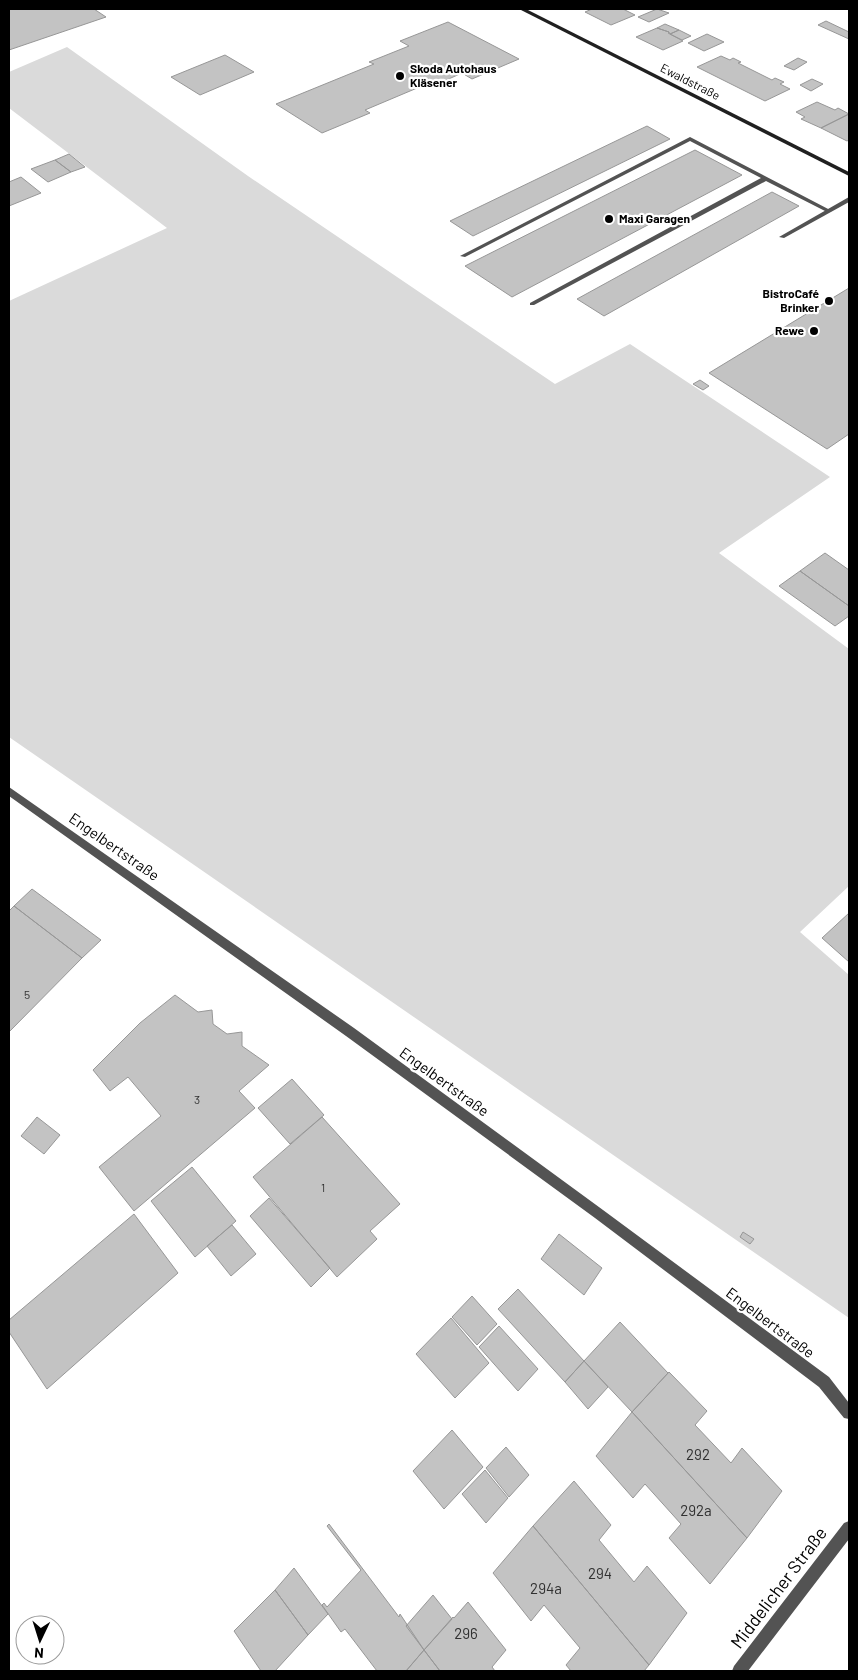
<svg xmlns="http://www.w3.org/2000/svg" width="858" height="1680" viewBox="0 0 858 1680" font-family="Barlow,sans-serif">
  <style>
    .green { fill: #dadada }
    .building { fill: #c3c3c3; stroke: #979797 }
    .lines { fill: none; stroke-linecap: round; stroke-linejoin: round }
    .service { fill: #535353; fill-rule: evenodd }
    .minor { fill: #535353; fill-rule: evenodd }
    .tertiary { fill: #535353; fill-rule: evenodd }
    .secondary { fill: #202020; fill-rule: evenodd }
    .poi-dot { fill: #000; stroke: #fff; stroke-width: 2 }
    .labels { text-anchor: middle; stroke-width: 4.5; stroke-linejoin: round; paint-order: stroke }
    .far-poi-label { font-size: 12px; font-weight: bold; fill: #000; stroke: #fff; text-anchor: start }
    .far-street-label { font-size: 12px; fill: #000; stroke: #fff }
    .number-label { font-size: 12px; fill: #313131 }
    .street-label { font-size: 15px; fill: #000; stroke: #fff }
    .near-number-label { font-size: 15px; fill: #313131 }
    .near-street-label { font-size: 18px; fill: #000; stroke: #fff }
  </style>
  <rect width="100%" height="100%" fill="#fff"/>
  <path class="green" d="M 67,47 L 248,176 L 555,384 L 630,344 L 830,477 L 719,553 L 849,649 L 849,886 L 800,932 L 849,975 L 849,1318 L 9,737 L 9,301 L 167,228 L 9,108 L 9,72 Z"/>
  <path class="building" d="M 9,9 L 94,9 L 106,17 L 9,50 Z
    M 592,9 L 623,9 L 635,15 L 611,25 L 585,12 Z
    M 657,9 L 669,13 L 649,22 L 638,17 Z
    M 826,21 L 849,32 L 849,39 L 818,25 Z
    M 448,22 L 519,59 L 472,79 L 462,73 L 433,86 L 429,83 L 365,110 L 370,113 L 322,133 L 276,104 L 374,64 L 369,62 L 409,46 L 400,41 Z
    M 665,24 L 679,30 L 670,34 L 669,32 L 657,28 Z
    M 657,28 L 669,32 L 668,33 L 683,41 L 663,50 L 636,37 Z
    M 679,30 L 691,36 L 682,40 L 670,34 Z
    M 707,34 L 724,42 L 704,51 L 688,43 Z
    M 225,55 L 254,72 L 200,95 L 171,77 Z
    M 721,56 L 730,60 L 733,58 L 741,62 L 738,63 L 772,80 L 775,78 L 784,82 L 780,84 L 790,89 L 765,101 L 697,67 Z
    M 798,58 L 807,62 L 794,70 L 784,66 Z
    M 812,79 L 823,84 L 811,91 L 800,85 Z
    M 817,102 L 835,110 L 838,108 L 849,114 L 821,128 L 801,119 L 805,117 L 796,112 Z
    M 849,114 L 849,140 L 847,141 L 821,128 Z
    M 647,126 L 670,139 L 473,236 L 450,221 Z
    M 695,150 L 742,175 L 512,297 L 465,266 Z
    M 69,154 L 85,167 L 71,172 L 55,160 Z
    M 55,160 L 71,172 L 48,182 L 31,169 Z
    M 21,177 L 41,193 L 9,206 L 9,182 Z
    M 772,192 L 799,206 L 604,316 L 577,299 Z
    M 849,288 L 849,434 L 827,449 L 709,373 Z
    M 700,380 L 709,386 L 703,390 L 693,384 Z
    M 825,553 L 849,570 L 849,606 L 800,571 Z
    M 800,571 L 849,606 L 849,616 L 835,626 L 779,586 Z
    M 32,889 L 101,940 L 82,958 L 14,906 Z
    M 14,906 L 82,958 L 9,1032 L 9,911 Z
    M 849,913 L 849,962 L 822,938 Z
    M 175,995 L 198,1012 L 212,1010 L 213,1024 L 227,1034 L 242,1032 L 242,1046 L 269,1065 L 239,1091 L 255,1108 L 134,1211 L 99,1167 L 161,1116 L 128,1077 L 110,1091 L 93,1070 L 140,1023 Z
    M 292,1079 L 324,1115 L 290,1144 L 258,1108 Z
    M 37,1117 L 60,1135 L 44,1154 L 21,1136 Z
    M 322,1117 L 400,1204 L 370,1231 L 377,1239 L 337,1277 L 253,1177 Z
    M 192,1167 L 236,1221 L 195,1257 L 151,1201 Z
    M 269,1198 L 330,1268 L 311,1287 L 250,1216 Z
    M 134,1214 L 178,1273 L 47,1389 L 9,1332 L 9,1320 Z
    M 232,1225 L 256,1254 L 231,1276 L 207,1246 Z
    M 743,1232 L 754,1239 L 750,1244 L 740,1237 Z
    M 559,1234 L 602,1268 L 584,1295 L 541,1259 Z
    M 518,1289 L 584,1361 L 565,1382 L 498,1309 Z
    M 472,1296 L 497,1324 L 477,1345 L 452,1317 Z
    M 451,1318 L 489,1363 L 455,1398 L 416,1354 Z
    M 620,1322 L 668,1373 L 632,1412 L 584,1361 Z
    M 499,1326 L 538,1369 L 518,1391 L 479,1347 Z
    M 584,1361 L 608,1387 L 588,1409 L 565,1382 Z
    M 669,1372 L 707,1411 L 695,1425 L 731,1463 L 742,1448 L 782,1491 L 747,1538 L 632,1412 Z
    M 632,1412 L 747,1538 L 710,1584 L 669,1538 L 681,1524 L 645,1484 L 633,1498 L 596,1456 Z
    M 452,1430 L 483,1467 L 444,1509 L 413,1471 Z
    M 506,1447 L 529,1475 L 509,1497 L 486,1468 Z
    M 485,1470 L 508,1498 L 486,1523 L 462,1494 Z
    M 574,1481 L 611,1525 L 599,1540 L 634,1582 L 647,1566 L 687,1613 L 649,1665 L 533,1526 Z
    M 329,1524 L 399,1617 L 400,1614 L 424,1650 L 406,1671 L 377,1671 L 345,1629 L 341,1632 L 322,1605 L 324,1603 L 327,1607 L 361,1570 L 327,1526 Z
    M 533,1526 L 649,1665 L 644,1671 L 571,1671 L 566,1665 L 580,1648 L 544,1605 L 531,1621 L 493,1573 Z
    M 294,1568 L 328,1614 L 308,1635 L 275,1590 Z
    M 275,1590 L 308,1635 L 275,1671 L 261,1671 L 234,1631 Z
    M 433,1595 L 452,1619 L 424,1650 L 406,1626 Z
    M 468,1602 L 506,1650 L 492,1667 L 495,1671 L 440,1671 L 424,1650 L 453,1617 L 454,1618 Z
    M 424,1650 L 440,1671 L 406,1671 Z"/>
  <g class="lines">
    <path class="service" d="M 690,137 L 832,211 L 827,212 L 766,181 L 534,305 L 530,305 L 530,303 L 761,178 L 690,141 L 465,257 L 460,256 Z"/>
    <path class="minor" d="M 849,197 L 849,202 L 784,238 L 779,237 Z"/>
    <path class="tertiary" d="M 9,787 L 354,1028 L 603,1210 L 829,1377 L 849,1403 L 849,1419 L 844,1418 L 819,1387 L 595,1218 L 346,1036 L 9,796 Z
      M 849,1521 L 849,1539 L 748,1671 L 732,1671 L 734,1666 L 844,1523 Z"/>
    <path class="secondary" d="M 519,9 L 526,9 L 849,172 L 849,176 Z"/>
  </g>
  <g class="poi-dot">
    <circle cx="400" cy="76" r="5"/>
    <circle cx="609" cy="219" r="5"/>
    <circle cx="829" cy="301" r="5"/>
    <circle cx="814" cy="331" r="5"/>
  </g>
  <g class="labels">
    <g class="far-poi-label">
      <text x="410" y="73">Skoda Autohaus<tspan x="410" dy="14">Kläsener</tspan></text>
      <text x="619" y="223">Maxi Garagen</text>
      <text x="819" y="298" text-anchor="end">BistroCafé<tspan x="819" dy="14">Brinker</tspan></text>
      <text x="804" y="335" text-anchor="end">Rewe</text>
    </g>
    <g class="far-street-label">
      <text transform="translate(690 82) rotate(27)" y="4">Ewaldstraße</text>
    </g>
    <g class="number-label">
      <text x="27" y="999">5</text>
      <text x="197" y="1104">3</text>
      <text x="323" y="1192">1</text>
    </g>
    <g class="street-label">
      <text transform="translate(114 847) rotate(35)" y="5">Engelbertstraße</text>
      <text transform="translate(444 1082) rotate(36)" y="5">Engelbertstraße</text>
      <text transform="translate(770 1323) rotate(37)" y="5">Engelbertstraße</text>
    </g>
    <g class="near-number-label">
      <text x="698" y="1460">292</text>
      <text x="696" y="1516">292a</text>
      <text x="600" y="1579">294</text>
      <text x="546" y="1594">294a</text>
      <text x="466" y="1639">296</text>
    </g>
    <g class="near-street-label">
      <text transform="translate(779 1588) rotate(-53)" y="6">Middelicher Straße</text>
    </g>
  </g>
  <rect width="858" height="1680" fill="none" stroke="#000000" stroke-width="20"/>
  <g transform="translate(40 1640) rotate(184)"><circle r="24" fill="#ffffff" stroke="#999999"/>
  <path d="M0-4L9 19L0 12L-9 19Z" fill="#000000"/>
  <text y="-8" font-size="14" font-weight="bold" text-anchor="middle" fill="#000000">N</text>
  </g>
</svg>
